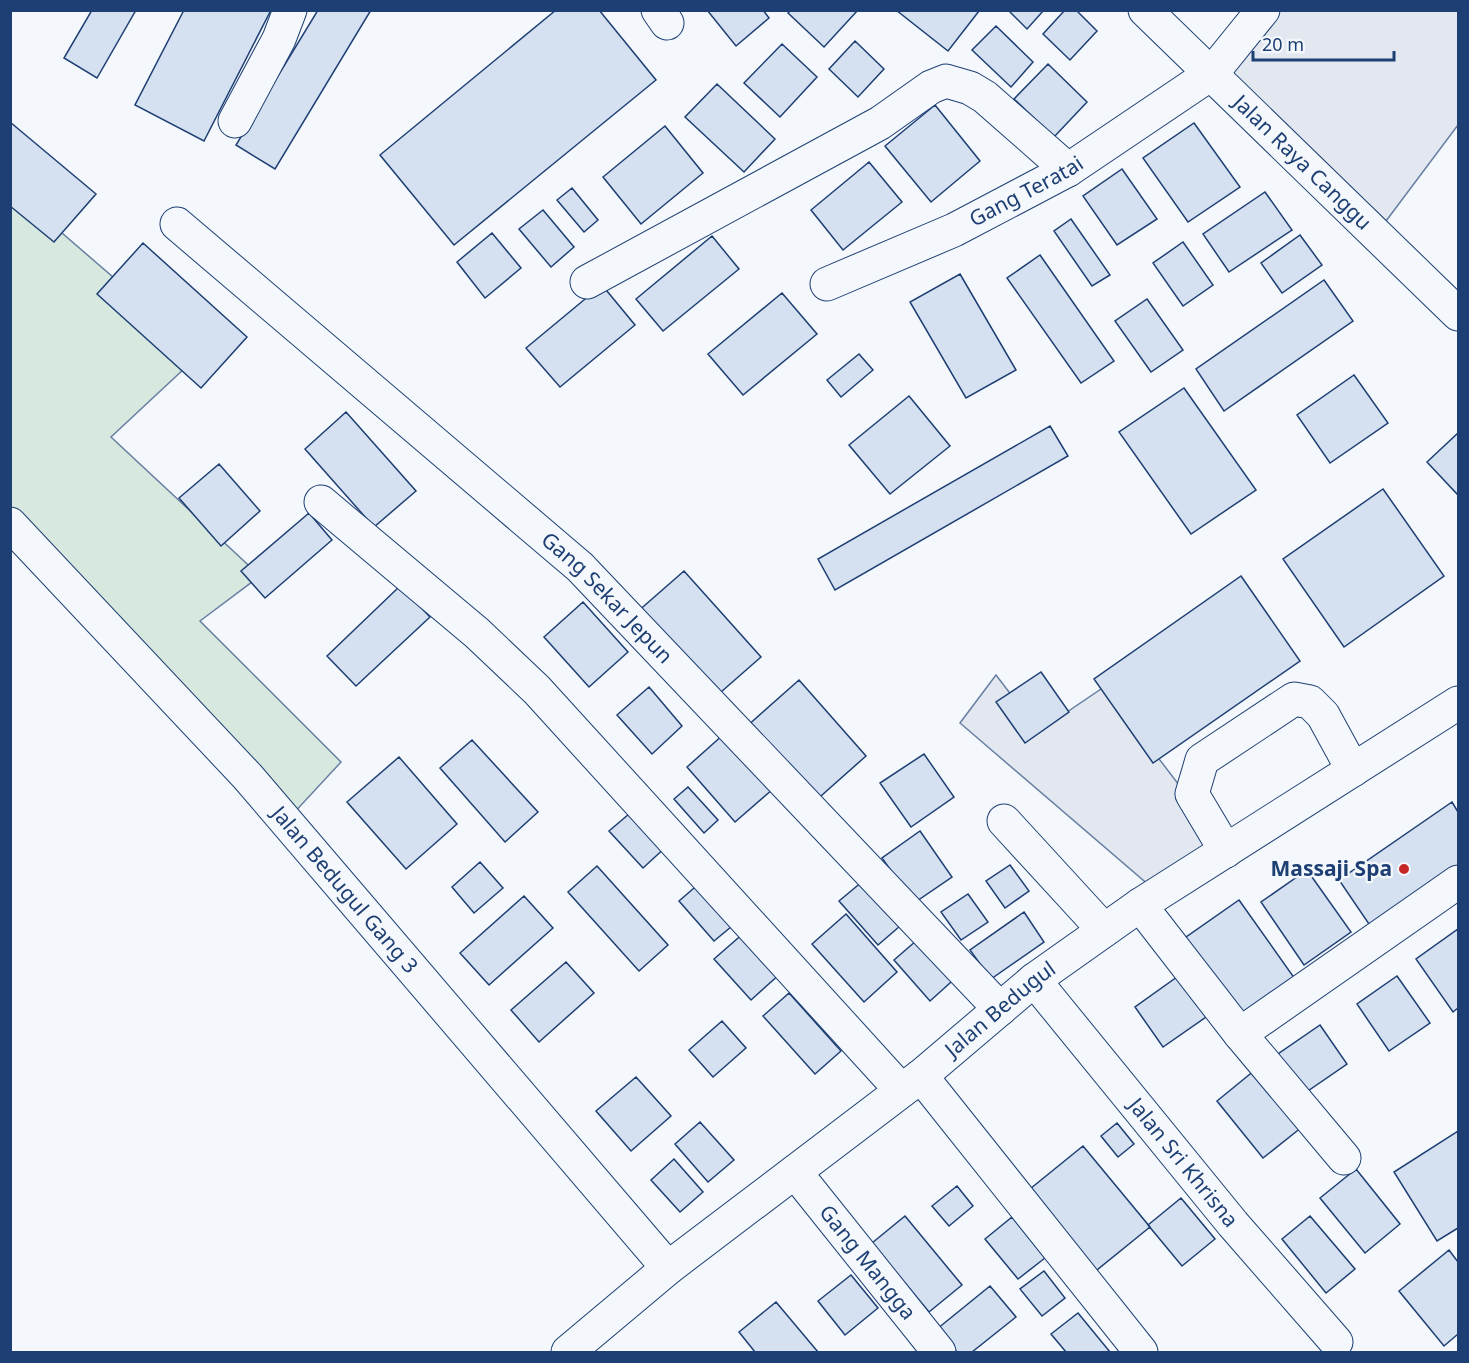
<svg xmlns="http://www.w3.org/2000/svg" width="1469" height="1363" viewBox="0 0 1469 1363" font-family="'Noto Sans',sans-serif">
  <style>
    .green { fill: #d7e8df; stroke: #687fa3; stroke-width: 1.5 }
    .parking { fill: #e3e8f0; stroke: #687fa3; stroke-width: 1.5 }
    .building { fill: #d5e0f0; stroke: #1d3f73; stroke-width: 1.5 }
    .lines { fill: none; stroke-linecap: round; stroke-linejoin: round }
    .minor-casing { stroke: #1d3f73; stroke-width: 35 }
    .major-casing { stroke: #1d3f73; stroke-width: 35 }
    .minor { stroke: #f4f7fb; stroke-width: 33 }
    .major { stroke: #f4f7fb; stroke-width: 33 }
    .poi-dot { fill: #c62828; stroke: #f4f7fb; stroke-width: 2 }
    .labels { text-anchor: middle; stroke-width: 4.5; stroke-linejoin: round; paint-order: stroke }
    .street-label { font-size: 21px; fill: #1d3f73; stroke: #f4f7fb }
    .poi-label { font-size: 21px; font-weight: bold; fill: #1d3f73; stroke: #f4f7fb; text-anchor: end }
  </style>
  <rect width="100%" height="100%" fill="#f4f7fb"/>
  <path class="green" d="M 11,189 L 201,353 L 111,437 L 260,576 L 200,621 L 341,762 L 291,816 L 11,511 Z"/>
  <path class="parking" d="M 1261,11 L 1458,11 L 1458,125 L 1386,221 L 1218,60 Z
    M 996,675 L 1039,731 L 1104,687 L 1228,849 L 1157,892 L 960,723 Z"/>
  <path class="building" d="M 92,10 L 136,10 L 97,78 L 64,58 Z
    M 184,10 L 271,10 L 204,141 L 135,105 Z
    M 318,10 L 371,10 L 275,169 L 236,145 Z
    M 556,10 L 599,10 L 656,80 L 454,245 L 380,155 Z
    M 707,10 L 763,10 L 769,18 L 736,46 Z
    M 791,10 L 858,10 L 824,47 L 788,13 Z
    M 896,10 L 978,10 L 979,11 L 948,51 Z
    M 1008,10 L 1044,10 L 1027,29 Z
    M 1065,10 L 1076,10 L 1097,31 L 1070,60 L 1043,34 Z
    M 996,26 L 1033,62 L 1011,87 L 972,50 Z
    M 855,41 L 884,69 L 858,97 L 829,69 Z
    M 782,44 L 817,77 L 780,117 L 744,83 Z
    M 1048,64 L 1087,102 L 1054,137 L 1014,99 Z
    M 717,84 L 775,139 L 744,172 L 685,117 Z
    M 935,105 L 980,161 L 931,202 L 885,146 Z
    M 10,122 L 96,194 L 54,242 L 10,206 Z
    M 1194,123 L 1240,187 L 1188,222 L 1143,158 Z
    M 665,126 L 703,173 L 641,224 L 603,177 Z
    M 869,162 L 902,202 L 843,250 L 811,210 Z
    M 1122,169 L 1157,219 L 1117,245 L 1083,196 Z
    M 572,188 L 598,220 L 584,232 L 557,200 Z
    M 1265,192 L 1292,230 L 1229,272 L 1203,234 Z
    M 543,210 L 574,247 L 551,267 L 519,229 Z
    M 1071,219 L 1110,275 L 1092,286 L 1054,231 Z
    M 492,233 L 521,268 L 485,298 L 457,262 Z
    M 1300,235 L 1322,265 L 1282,293 L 1261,263 Z
    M 712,236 L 739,269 L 663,331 L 636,299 Z
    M 1183,242 L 1213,285 L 1183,306 L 1153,263 Z
    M 143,243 L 247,337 L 201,388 L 97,294 Z
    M 1040,255 L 1114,361 L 1081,383 L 1007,278 Z
    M 960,274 L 1016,370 L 966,398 L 910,302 Z
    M 1324,280 L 1353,321 L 1224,411 L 1196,369 Z
    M 602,285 L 635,325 L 560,387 L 526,348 Z
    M 782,293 L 817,334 L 743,395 L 708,354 Z
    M 1147,299 L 1183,350 L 1151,372 L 1115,321 Z
    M 859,354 L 873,370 L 841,397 L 827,380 Z
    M 1354,375 L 1388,423 L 1330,463 L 1297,415 Z
    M 1184,388 L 1256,490 L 1191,534 L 1119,432 Z
    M 909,396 L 950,446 L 890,494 L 849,445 Z
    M 346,412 L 416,491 L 374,527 L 305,449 Z
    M 1050,426 L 1068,456 L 835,590 L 818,559 Z
    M 1458,433 L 1458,495 L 1427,462 Z
    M 219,464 L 260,511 L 221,546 L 179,498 Z
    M 1383,489 L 1444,576 L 1344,647 L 1283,559 Z
    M 309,513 L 332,540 L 265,598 L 241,571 Z
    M 684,571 L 761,657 L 713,699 L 636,613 Z
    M 1241,576 L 1300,661 L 1153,763 L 1094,679 Z
    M 400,586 L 430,617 L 356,686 L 327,656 Z
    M 583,602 L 628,652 L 589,687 L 544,637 Z
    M 1041,672 L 1069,712 L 1025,743 L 996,702 Z
    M 799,680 L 866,756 L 813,803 L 746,727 Z
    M 649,687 L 682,726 L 652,754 L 617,715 Z
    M 724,734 L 773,789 L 735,822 L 687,767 Z
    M 472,740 L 538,812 L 505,842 L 440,768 Z
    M 924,754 L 954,797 L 911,827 L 880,783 Z
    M 399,757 L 457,824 L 406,869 L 347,802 Z
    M 688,787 L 718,820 L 704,833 L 674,799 Z
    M 1452,802 L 1458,812 L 1458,865 L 1371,927 L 1339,880 Z
    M 636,808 L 668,845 L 643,868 L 609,831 Z
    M 920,831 L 952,877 L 914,903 L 882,858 Z
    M 480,862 L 503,888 L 474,913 L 452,887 Z
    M 1010,865 L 1029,891 L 1005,908 L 986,881 Z
    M 597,866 L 668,945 L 639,971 L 568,892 Z
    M 1307,870 L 1351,932 L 1304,965 L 1261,902 Z
    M 869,876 L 907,920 L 878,945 L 839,901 Z
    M 701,882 L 737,922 L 714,941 L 679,901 Z
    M 968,894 L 988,922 L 961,940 L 941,912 Z
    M 524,896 L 553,928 L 489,985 L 460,953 Z
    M 1239,900 L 1295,979 L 1234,1021 L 1179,942 Z
    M 1024,912 L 1044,942 L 991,979 L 970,950 Z
    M 846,914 L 897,972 L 864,1002 L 812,944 Z
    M 1458,929 L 1458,1008 L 1453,1012 L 1416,959 Z
    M 745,932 L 781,973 L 751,1000 L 714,959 Z
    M 924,934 L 960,974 L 930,1001 L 894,960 Z
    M 566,962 L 594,993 L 539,1042 L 511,1010 Z
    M 1397,976 L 1430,1023 L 1389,1051 L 1357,1004 Z
    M 1177,977 L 1206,1017 L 1163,1047 L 1135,1007 Z
    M 789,993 L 841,1051 L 815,1074 L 763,1016 Z
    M 722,1021 L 746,1048 L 713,1077 L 689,1050 Z
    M 1320,1025 L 1347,1064 L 1302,1095 L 1275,1056 Z
    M 1255,1070 L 1302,1127 L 1263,1158 L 1217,1101 Z
    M 636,1077 L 671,1116 L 631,1151 L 596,1111 Z
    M 700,1122 L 734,1160 L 708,1182 L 675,1144 Z
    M 1117,1123 L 1134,1144 L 1118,1157 L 1101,1136 Z
    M 1458,1131 L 1458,1228 L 1437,1241 L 1394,1172 Z
    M 1083,1146 L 1150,1227 L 1092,1274 L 1025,1193 Z
    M 674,1159 L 703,1192 L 680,1212 L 651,1180 Z
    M 1356,1169 L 1400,1224 L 1365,1253 L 1320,1198 Z
    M 957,1186 L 973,1206 L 949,1226 L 932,1206 Z
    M 1181,1198 L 1215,1239 L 1182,1266 L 1148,1225 Z
    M 905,1216 L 962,1285 L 929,1312 L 872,1243 Z
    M 1310,1216 L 1355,1269 L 1326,1293 L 1282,1239 Z
    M 1012,1217 L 1045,1258 L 1018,1279 L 985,1239 Z
    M 1449,1250 L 1458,1262 L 1458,1334 L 1444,1346 L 1399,1291 Z
    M 1044,1271 L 1065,1298 L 1042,1316 L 1020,1289 Z
    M 851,1275 L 878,1308 L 845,1335 L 818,1301 Z
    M 990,1286 L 1016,1317 L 972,1352 L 957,1352 L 937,1329 Z
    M 776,1302 L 818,1352 L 755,1352 L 739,1332 Z
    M 1078,1313 L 1110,1352 L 1066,1352 L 1051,1334 Z"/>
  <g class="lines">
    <g class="minor-casing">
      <g id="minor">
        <path d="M 658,10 L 667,23"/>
        <path d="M 235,121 L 279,39 L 290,10"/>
        <path id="s1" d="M 177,224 L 580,567 L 1000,1009"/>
        <path d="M 587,282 L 880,123 L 931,87 L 946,81 L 970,88 L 985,97 L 1068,170"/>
        <path id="s2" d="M 827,284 L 954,230 L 1068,170 L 1212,73 L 1263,10"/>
        <path d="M 321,502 L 477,633 L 537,690 L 901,1090"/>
        <path id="s3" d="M 10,524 L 248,777 L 668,1268"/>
        <path d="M 1004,821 L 1104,930"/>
        <path d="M 1226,851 L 1192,794 L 1202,760 L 1294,699 L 1310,702 L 1323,715 L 1353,770"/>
        <path d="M 1140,905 L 1240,1034 L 1344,1158"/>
        <path id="s4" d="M 1034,980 L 1233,1224 L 1336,1342"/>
        <path d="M 1240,1034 L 1458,882"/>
        <path d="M 921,1076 L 1141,1352"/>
        <path id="s5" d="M 795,1172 L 939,1352"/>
        <path id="s6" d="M 568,1352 L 668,1268 L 921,1076 L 1034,980 L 1140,905 L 1458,703"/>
      </g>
    </g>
    <g class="major-casing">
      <g id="major">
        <path id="s7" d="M 1145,10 L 1458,314"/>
      </g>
    </g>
    <use href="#minor" class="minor"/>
    <use href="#major" class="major"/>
  </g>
  <circle class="poi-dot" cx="1404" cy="869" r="6"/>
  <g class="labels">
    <g class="street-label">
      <text dy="7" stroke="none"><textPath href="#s7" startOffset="219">Jalan Raya Canggu</textPath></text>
      <text dy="7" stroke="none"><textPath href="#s2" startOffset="220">Gang Teratai</textPath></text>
      <text dy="7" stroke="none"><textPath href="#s1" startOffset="570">Gang Sekar Jepun</textPath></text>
      <text dy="7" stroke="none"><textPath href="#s3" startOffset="496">Jalan Bedugul Gang 3</textPath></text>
      <text dy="7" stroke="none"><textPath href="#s6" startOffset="552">Jalan Bedugul</textPath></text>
      <text dy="7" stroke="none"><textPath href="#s4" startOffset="236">Jalan Sri Khrisna</textPath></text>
      <text dy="7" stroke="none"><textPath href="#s5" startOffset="116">Gang Mangga</textPath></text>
    </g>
    <g class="poi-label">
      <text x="1392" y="876">Massaji Spa</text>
    </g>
  </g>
  <rect width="1469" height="1363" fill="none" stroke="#1d3f73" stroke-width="24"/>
  <path d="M1253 51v9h141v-9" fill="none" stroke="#1d3f73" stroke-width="3"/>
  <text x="1262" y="51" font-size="18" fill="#1d3f73" stroke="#f4f7fb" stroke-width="4.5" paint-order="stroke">20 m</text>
</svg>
